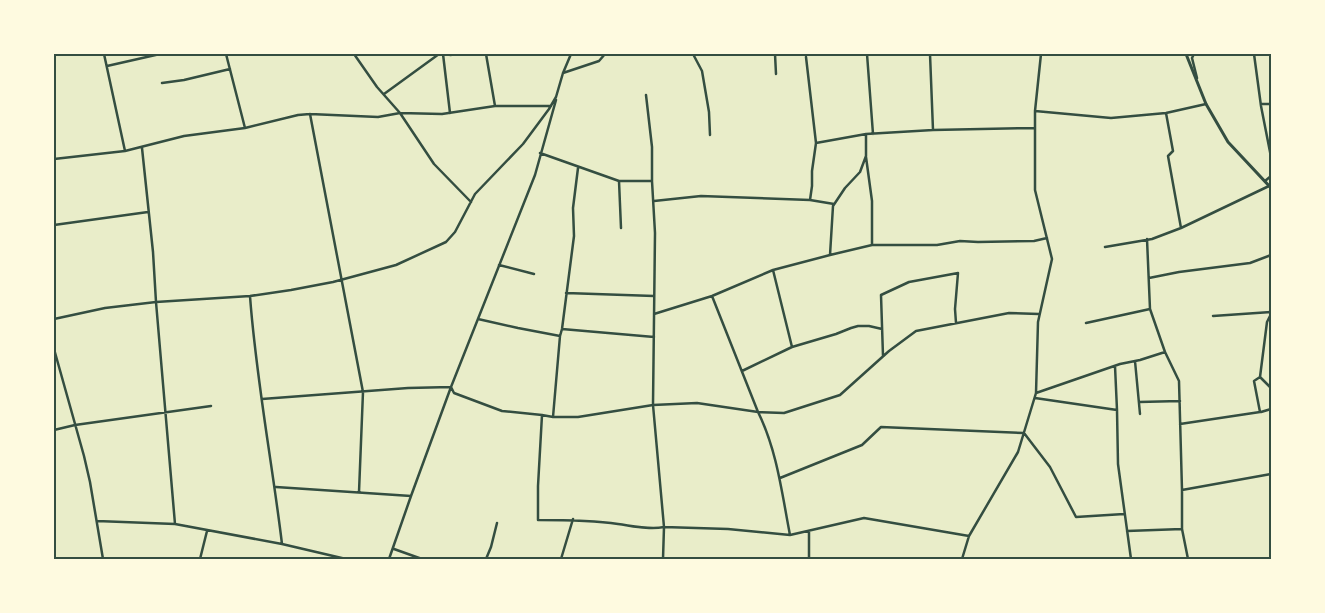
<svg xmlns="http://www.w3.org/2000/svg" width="1325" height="613" viewBox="0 0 1325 613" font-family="Montserrat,sans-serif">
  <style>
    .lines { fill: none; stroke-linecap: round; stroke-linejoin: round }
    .minor { stroke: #344e41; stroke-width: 2.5 }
    .tertiary { stroke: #344e41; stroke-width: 3 }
    .neatline { fill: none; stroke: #344e41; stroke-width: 2 }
  </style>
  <rect width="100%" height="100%" fill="#e9edc9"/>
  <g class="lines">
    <path class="minor" d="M 104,54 L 125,151
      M 226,54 L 245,128
      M 354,54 L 377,87 L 400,113 L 434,164 L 471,202
      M 443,54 L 450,113
      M 448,54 L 450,55 L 460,54
      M 693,54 L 702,71 L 709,112 L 710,135
      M 775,54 L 776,74
      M 867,54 L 873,134
      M 930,54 L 933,130
      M 1194,54 L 1192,58 L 1197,78
      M 1254,54 L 1261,106 L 1271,157
      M 806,57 L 816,143 L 812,171 L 812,186 L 810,200
      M 107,66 L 160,54
      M 563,73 L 599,61 L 605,54
      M 162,83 L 184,80 L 230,69
      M 384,94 L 439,54
      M 646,95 L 652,147 L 652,181
      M 1261,104 L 1271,104
      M 495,106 L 551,106
      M 1035,111 L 1111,118 L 1166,113 L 1206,104
      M 1166,113 L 1173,151 L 1168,156 L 1181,228
      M 310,114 L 363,392 L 359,492
      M 816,143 L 866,134
      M 142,148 L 153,252 L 156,302 L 175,524
      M 540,153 L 619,181 L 652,181 L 655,233 L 653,405 L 664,527 L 663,559
      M 866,157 L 872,201 L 872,245
      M 54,159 L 125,151 L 184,136 L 245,128 L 298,115 L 310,114 L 378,117 L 400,113 L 442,114 L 495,106 L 486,54
      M 619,181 L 621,228
      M 1265,181 L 1271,176
      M 654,201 L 701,196 L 810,200 L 834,204
      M 54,225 L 148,212
      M 1147,239 L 1150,309 L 1165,352 L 1179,381 L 1182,490 L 1182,529 L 1188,559
      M 1105,247 L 1152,239 L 1181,228 L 1269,186
      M 830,255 L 872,245 L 937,245 L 960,241 L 978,242 L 1034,241 L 1047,238
      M 499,265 L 534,274
      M 773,270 L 792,347
      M 1149,278 L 1179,272 L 1250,263 L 1271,255
      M 566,293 L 654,296
      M 250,296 C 256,379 272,461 282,544
      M 712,296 L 758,412 C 777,450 782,494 790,535
      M 654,314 L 712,296 L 773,270 L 830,255 L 833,206 L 845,188 L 860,172 L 866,156 L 866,134 L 933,130 L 1034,128
      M 1213,316 L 1271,312
      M 54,319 L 105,308 L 156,302 L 250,296 L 291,290 L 333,282 L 396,265 L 446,242 L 455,232 L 475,194 L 523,144 L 549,109 L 556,97 L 563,73 L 571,54
      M 478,319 L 518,328 L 560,336
      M 1086,323 L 1150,309
      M 562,329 L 654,337
      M 54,349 L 84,456 L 90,482 L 103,559
      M 883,356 L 881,295 L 909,282 L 958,273 L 955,309 L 956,323
      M 1135,361 L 1140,414
      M 1115,366 L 1117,410 L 1118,464 L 1131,559
      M 742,371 L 792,347 L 836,334 L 851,328 L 858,326 L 869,326 L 882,329
      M 1260,377 L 1271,388
      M 1036,393 L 1120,364 L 1140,360 L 1165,352
      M 1035,398 L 1117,410
      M 262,399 L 408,388 L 451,387 L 454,393 L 502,411 L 542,415 L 553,417 L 578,417 L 653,405 L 697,403 L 758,412 L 784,413 L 840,395 L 889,351 L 916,331 L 1009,313 L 1039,314
      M 1139,402 L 1180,401
      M 1261,412 L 1271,409
      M 542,415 L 538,486 L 538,520 C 565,520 591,520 618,524 C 633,526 649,530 664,527 L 728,529 L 790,535 L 864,518 L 969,536
      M 553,417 L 560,336 L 562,329 L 574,236 L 573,208 L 578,168
      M 1180,424 L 1260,412 L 1254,381 L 1260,377 L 1267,322 L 1271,314
      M 54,430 L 75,425 L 211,406
      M 780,478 L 862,445 L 881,427 L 1024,433 L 1050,467 L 1076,517 L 1124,514
      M 276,487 L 411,496
      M 1182,490 L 1271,474
      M 97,521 L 175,524 L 282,544 L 346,559
      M 1127,531 L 1182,529
      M 394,549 L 422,559
      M 200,559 L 207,531
      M 389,559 L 411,496 L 451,387 L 535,175 L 556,100
      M 486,559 L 491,547 L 497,523
      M 561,559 L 573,519
      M 809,559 L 809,531
      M 962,559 L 969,536 L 1018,452 L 1036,393 L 1038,322 L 1052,259 L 1035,190 L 1035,111 L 1041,54"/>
    <path class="tertiary" d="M 1186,54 L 1206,104 L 1228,142 L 1271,188"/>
  </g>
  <rect width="1325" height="613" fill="none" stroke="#fefae0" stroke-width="110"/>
  <rect x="55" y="55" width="1215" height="503" class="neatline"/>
</svg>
